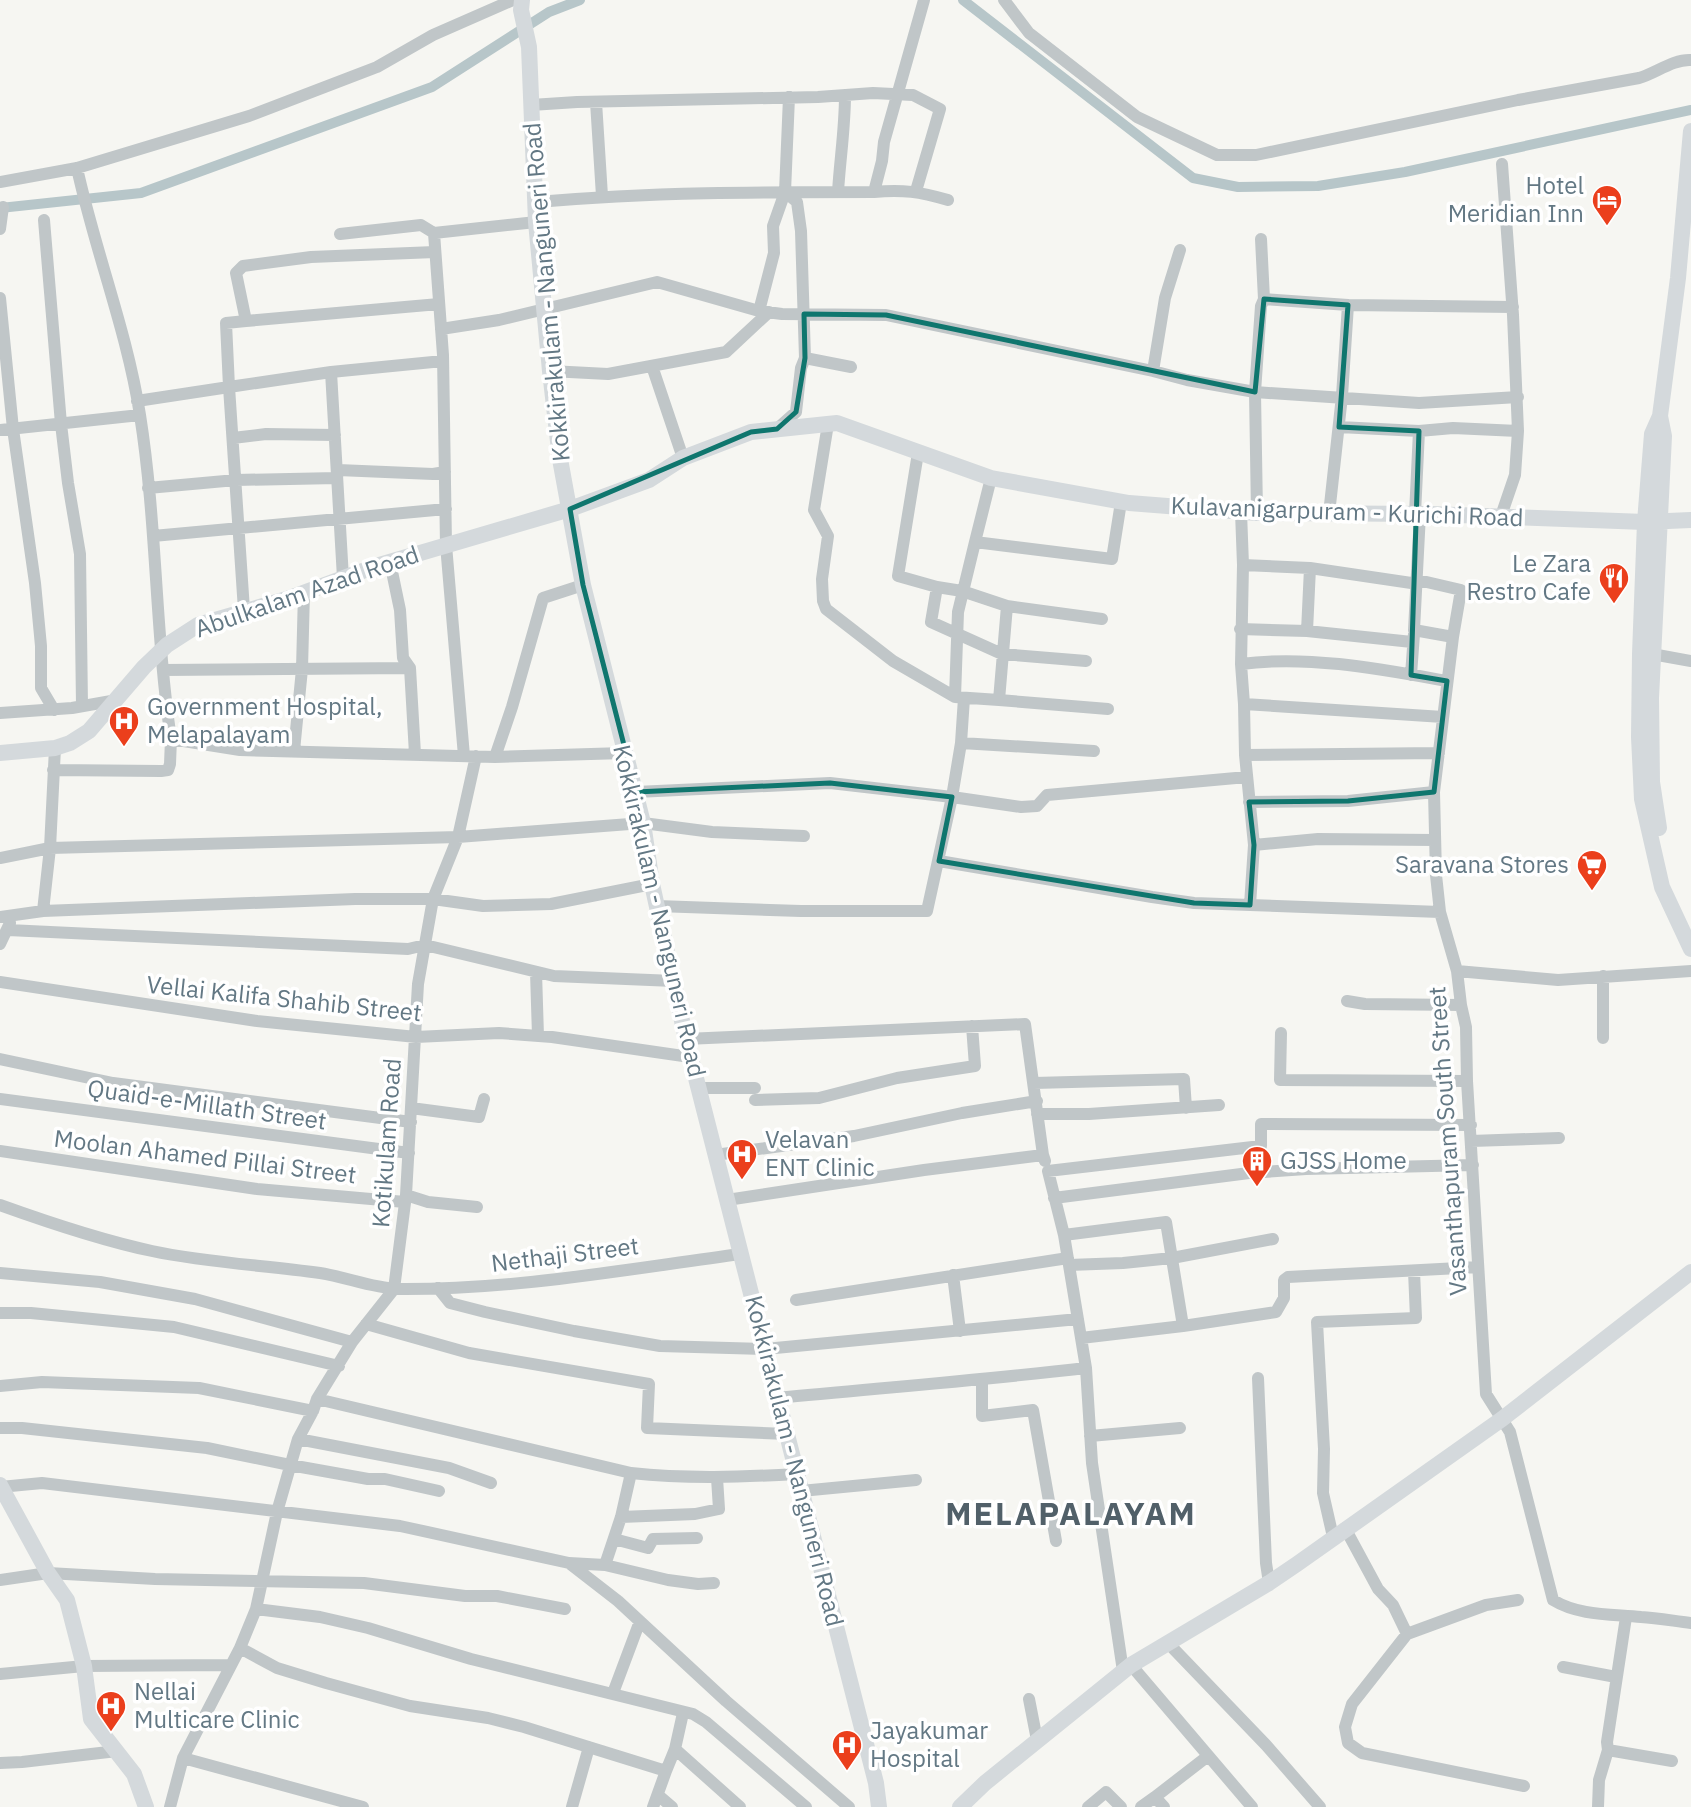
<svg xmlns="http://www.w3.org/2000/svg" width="1691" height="1807" font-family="'IBM Plex Sans',sans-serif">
<rect width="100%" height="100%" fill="#f6f6f2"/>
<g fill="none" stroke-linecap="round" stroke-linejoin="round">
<path stroke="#b7c6c9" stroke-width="10" d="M963,0L1193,178L1238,187L1318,186L1405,172L1691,110
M0,208L141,193L432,87L549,12L580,0"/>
<path stroke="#c0c6c8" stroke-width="12" d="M1004,0L1029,33L1137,117L1217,155H1256L1518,100L1639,78C1656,73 1673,59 1691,60
M596,102L602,196
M531,105L577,102L818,97L873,93L913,95L940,109L916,191
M0,182L77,168L249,116L377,67L433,35L513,0
M838,192C840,159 845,128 845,95
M874,192L882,161L884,142L924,0
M537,202C650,192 762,192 874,192C903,189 920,192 948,200
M44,220L61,424L68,483L80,554L82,706
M0,229L3,207
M340,234L421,225L434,233
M1261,239L1264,299L1348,305
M0,298L13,429L35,583L41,646V688L54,710
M759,311L774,253L773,226L785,192L789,97
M246,321L439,304
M441,329L499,320L657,282L759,311L782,314L886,315L1153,371L1187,380L1255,392L1261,306L1264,299
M805,358L851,367
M652,366L683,458
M550,371L608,374L726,352L769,312
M1153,371L1165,298L1180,250
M137,401L229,387L226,323L246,321L236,273L243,266L311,257L435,252
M828,424L814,510L828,536L822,579L823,601L826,609L893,661L955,697
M1339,427L1419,431
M777,429L796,412L801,368L805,358L801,231L797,202L785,192
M0,430L140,415
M233,438L266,434L335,435
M918,453L898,576L937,587L931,622L1002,654L1086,661
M148,488L236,480L337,478L338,470L433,474L445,472
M1241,512L1243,565L1310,568L1418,584
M1257,513L1255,392L1419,403L1518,397
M1329,514L1342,396L1348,305L1513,307
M1415,514L1419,431L1453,428L1518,431
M1420,514L1414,630L1453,637L1434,792L1436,875L1440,912L1457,971L1461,1005L1466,1027L1467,1081L1486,1394L1510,1432L1553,1600C1579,1616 1612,1614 1641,1617C1657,1618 1674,1621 1691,1623
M1501,516L1515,475L1518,431L1513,315L1502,164
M153,536L446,509
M975,542L991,478
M390,562L400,610L403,658L410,668
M1243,565L1241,664L1244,704L1245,755L1254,845L1250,905L1440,912
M1310,568L1307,631L1412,642
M343,578L331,372L443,361
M1418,580L1461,590L1453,637
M937,587L962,591L1007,606
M244,610L229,387L331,372
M1102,619L1007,606L999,700L955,697L958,612L975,542L1112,559L1121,502
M1240,629L1307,631
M1652,654L1691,661
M1241,664C1308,655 1380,669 1447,681
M163,670L410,668L415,754
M1411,675L1414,634
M964,698L961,743L1094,751
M999,700L1108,709
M1244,704L1443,717
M0,713L72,708L117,700
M171,739L240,750L495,757L624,753
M55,748L50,848L458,837L643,823L712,832L804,836
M294,751L302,669L304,592
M1245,755L1439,753
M464,756L446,545L443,355L434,233L536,222
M495,757L512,707L543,598L583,585
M53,770L161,771L168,770L170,764L171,739C155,632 157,522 140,415C127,331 95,251 77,168
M636,792L830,783L952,797L961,743
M1249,802L1348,801L1434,792
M1254,845L1318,839L1435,840
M0,858L50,848L43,911L0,917
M939,861L1152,897L1194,903L1250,905
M657,906L801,911H927L952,797L1021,807L1037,806L1047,795L1247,777
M43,911L355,899H433L483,906L551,904L652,884
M8,930L408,949L425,945L554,976L674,981
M0,944L10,923
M1457,971L1558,980L1691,971
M536,972L538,1036
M1603,976V1038
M0,982L257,1021L416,1037L499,1033L552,1037L690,1057
M1347,1001L1365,1004L1461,1005
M1281,1033L1280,1080L1467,1081
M686,1039L1025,1024L1043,1155
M0,1059L113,1083L411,1122
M1034,1083L1184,1079L1186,1108
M698,1088H755
M0,1099L409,1153
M755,1100L819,1098L897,1078L975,1066L972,1026
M411,1108L479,1117L484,1099
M1037,1114H1089L1219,1105
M1471,1141L1559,1138
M0,1151L257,1189L405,1202
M715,1155L854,1136L962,1113L1037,1101
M406,1195L428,1202L477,1207
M1054,1198L1249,1173L1306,1169L1473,1165
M727,1200L924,1170L1043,1155L1045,1161
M0,1205C50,1223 100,1240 152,1251C208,1263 264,1265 320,1273C346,1277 372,1288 398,1289C514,1290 627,1269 741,1254
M1064,1235L1166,1222L1183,1326L1081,1338
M1069,1265L1123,1263L1172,1258L1273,1239
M0,1273L100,1282L195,1299L352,1342
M953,1275L960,1331
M438,1288L450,1303L485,1312L574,1331L660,1346L765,1349L1078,1319
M394,1289L352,1342L317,1399L313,1411L298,1439L277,1512L256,1609L320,1617L368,1628L471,1659L693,1714L706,1722L806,1807
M394,1289L406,1195L418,984L433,899L458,837L476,756
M796,1300L1068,1258
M0,1313H31L174,1327L339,1366
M366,1324L469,1353L649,1384L647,1428L787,1434
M1183,1326L1276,1312L1284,1298V1280L1288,1277L1478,1267
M1258,1378L1266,1563L1269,1583
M982,1380V1416L1033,1410L1056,1541
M0,1386L42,1382L199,1388L313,1411
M778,1398C881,1388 984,1380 1086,1368
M317,1399L631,1473C687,1479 741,1477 797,1474
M0,1428H22L207,1448L290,1465L368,1479H385L439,1491
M1090,1436L1180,1428
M298,1439L449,1468L491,1483
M0,1487L42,1483L400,1526L569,1563L605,1565L668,1580L698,1584L714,1583
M801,1491L916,1480
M621,1517L695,1514L719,1509L717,1478
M1345,1528L1378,1589L1393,1605L1407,1634L1352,1704L1345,1727L1348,1743L1362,1753L1524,1786
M1333,1537L1323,1493L1324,1449L1317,1322L1416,1318L1414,1271
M614,1539L648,1548L653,1539L697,1538
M569,1563L618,1601L726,1701L849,1807
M605,1565L621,1517L631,1473
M0,1580L48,1573L155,1579L364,1583L465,1596H497L565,1609
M256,1609L240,1648L277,1668L326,1683L410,1706L488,1718L524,1727L666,1771L675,1749L740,1807
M1407,1634L1486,1605L1518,1600
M1167,1642L1266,1745L1320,1807
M1131,1665L1252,1807
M1563,1667L1616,1677
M1123,1671L1092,1463L1086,1368L1064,1235L1048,1171L1261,1146V1124L1471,1125
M0,1674L84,1666L230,1665
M613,1693L640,1621
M1029,1699L1037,1740
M675,1749L683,1713
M1608,1750L1672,1761
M183,1758L363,1807
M0,1763L22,1762L117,1751
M658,1795L672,1807
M1155,1797L1208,1756
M170,1807L183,1758L240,1648
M572,1807L589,1747
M653,1807L666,1771
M1088,1807L1106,1792L1121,1807
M1141,1807L1155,1797L1164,1807
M1598,1807L1599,1780L1608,1750L1607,1742L1626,1617"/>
<path stroke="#d4d9dc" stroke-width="16" d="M522,0L521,10L529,47L536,222L550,371L560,459L583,585L643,823L652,884L686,1039L876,1783L879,1807
M1691,131L1678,278L1660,416L1652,434L1645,522L1640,654L1639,737L1642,799L1662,887L1691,949
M0,753L55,748L70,743L89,731L144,667L167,645L198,625L287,599L376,566L570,509L649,480L683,458L751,432L837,423L991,478L1129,503L1257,513L1430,514L1645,522L1691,520
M1659,828L1652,782L1651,698L1664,436L1660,416
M0,1485L48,1573L67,1600L84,1666L91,1719L134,1774L146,1807
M960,1807L985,1783L1131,1665L1269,1583L1297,1564L1502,1419L1691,1272"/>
</g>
<path fill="none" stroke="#0f766e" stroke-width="5" stroke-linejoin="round" d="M1264,299L1348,305L1339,427L1419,431L1411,675L1447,681L1434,792L1348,801L1249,802L1254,845L1250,905L1194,903L939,861L952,797L830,783L636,792L583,585L570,509L751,432L777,429L796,412L805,358L804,314L886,315L1255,392Z"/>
<defs>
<g id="hotel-pin" transform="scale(1.575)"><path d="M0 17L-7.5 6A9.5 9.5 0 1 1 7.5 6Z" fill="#eb3f1c" stroke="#fff"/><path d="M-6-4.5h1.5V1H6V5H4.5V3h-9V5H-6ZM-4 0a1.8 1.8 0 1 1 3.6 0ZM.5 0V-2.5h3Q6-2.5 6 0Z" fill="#fff"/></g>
<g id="restaurant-pin" transform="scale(1.575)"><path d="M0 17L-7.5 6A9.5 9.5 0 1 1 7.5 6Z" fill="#eb3f1c" stroke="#fff"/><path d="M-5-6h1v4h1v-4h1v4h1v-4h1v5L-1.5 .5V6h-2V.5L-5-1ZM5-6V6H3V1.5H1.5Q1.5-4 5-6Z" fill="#fff"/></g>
<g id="hospital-pin" transform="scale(1.575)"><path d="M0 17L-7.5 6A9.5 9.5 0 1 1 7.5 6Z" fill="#eb3f1c" stroke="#fff"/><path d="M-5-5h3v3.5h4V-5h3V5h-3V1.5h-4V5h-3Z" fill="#fff"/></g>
<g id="supermarket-pin" transform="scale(1.575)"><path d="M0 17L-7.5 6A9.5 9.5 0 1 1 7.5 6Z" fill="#eb3f1c" stroke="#fff"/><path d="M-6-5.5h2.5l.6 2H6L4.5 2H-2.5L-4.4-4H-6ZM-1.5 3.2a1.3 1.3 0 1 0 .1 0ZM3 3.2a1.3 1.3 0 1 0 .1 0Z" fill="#fff"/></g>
<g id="building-pin" transform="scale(1.575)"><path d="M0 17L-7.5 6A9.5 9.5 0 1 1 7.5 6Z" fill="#eb3f1c" stroke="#fff"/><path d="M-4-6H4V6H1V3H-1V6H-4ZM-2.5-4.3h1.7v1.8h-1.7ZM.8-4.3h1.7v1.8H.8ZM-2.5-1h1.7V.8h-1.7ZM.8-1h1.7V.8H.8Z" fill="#fff"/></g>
</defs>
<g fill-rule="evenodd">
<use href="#hotel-pin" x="1607" y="200"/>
<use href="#restaurant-pin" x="1614" y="578"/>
<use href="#hospital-pin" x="124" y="721"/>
<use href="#supermarket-pin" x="1592" y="865"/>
<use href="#hospital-pin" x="742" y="1154"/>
<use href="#building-pin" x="1257" y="1161"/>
<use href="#hospital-pin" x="111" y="1706"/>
<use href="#hospital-pin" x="847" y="1745"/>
</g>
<g text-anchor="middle" stroke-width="7" stroke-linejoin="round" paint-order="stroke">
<g font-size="24" fill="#637884" stroke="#fff" text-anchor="start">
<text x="1584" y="194" text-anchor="end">Hotel<tspan x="1584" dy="28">Meridian Inn</tspan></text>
<text x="1591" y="572" text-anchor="end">Le Zara<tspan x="1591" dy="28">Restro Cafe</tspan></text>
<text x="147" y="715">Government Hospital,<tspan x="147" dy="28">Melapalayam</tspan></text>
<text x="1569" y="873" text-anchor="end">Saravana Stores</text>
<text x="765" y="1148">Velavan<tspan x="765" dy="28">ENT Clinic</tspan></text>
<text x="1280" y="1169">GJSS Home</text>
<text x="134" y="1700">Nellai<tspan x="134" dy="28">Multicare Clinic</tspan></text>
<text x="870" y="1739">Jayakumar<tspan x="870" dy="28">Hospital</tspan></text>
</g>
<g font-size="24" fill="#637884" stroke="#fff">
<text transform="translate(547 292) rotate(-95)" y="8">Kokkirakulam - Nanguneri Road</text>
<text transform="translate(1347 512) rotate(2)" y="8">Kulavanigarpuram - Kurichi Road</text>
<text transform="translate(307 592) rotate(-19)" y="8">Abulkalam Azad Road</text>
<text transform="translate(659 911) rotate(77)" y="8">Kokkirakulam - Nanguneri Road</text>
<text transform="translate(284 999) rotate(6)" y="8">Vellai Kalifa Shahib Street</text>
<text transform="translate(207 1105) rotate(8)" y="8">Quaid-e-Millath Street</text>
<text transform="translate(1448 1141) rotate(-94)" y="8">Vasanthapuram South Street</text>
<text transform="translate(387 1143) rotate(-86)" y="8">Kotikulam Road</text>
<text transform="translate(205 1157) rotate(7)" y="8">Moolan Ahamed Pillai Street</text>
<text transform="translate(565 1255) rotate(-7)" y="8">Nethaji Street</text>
<text transform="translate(794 1461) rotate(76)" y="8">Kokkirakulam - Nanguneri Road</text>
</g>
<g font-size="32" font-weight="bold" letter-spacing="2" fill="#516069" stroke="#fff">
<text x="1071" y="1525">MELAPALAYAM</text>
</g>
</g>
</svg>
